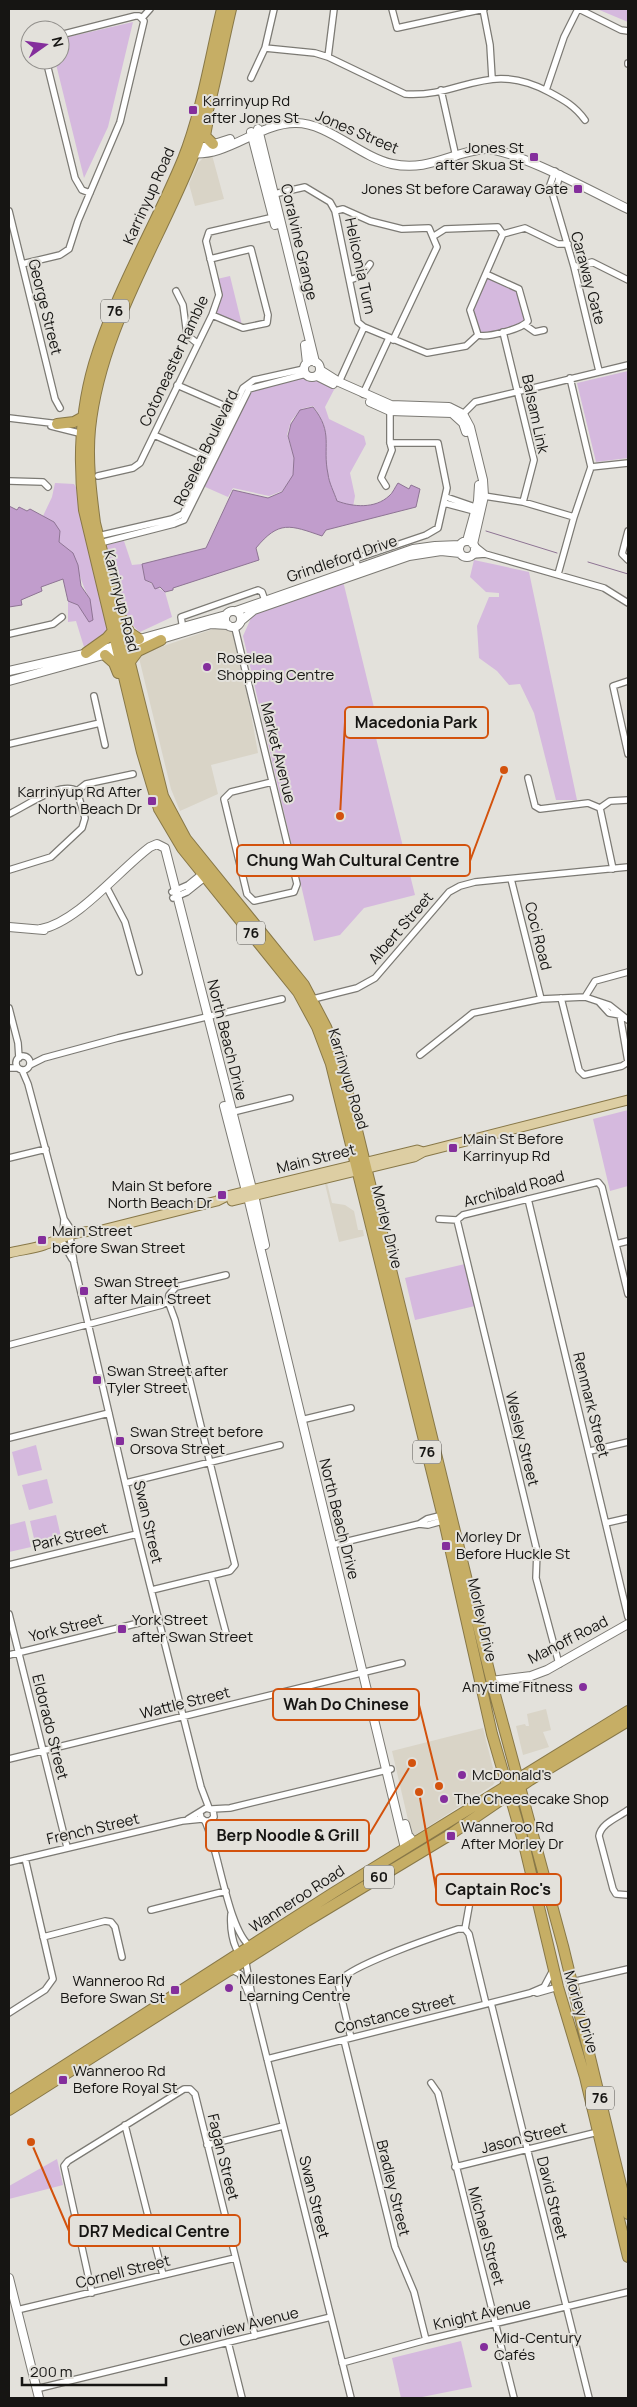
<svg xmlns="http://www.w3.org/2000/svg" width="637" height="2407" font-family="Manrope,sans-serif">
<rect width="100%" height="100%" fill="#e3e1db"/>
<path fill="#d9d4c7" d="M212,155L224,199L195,206L189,184L198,163L203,158Z
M216,628L232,631L247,692L258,753L211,765L218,794L180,811L171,789L139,658L143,653Z
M327,1183L332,1203L345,1205L354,1211L358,1230H363L364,1236L339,1242L325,1184Z
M546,1709L551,1730L543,1732L549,1747L523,1755L516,1726L525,1724L526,1726H529L527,1714Z
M483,1728L496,1780L493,1785L412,1837L392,1751Z"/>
<path fill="#d5b9de" d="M597,9H628V22Z
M133,22L108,127L84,178L55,60H60V39Z
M486,274L519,289L528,321L525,325L481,336L470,310Z
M230,276L242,325L215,314L221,295L217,279Z
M628,371V458L596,462L577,383Z
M303,373L306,379L313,380L323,377L337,384L325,407L329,419L364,436L366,444L350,473L355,496L353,507L337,501C334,492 329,483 328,474C322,445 334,432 313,406L301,409L291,421L287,435L294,458L293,476L282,491L269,496L233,488L228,497L203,486L249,389Z
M55,483L74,484L77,489L85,538L108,629L103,636L84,647L76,621L68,622V601L78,605L90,599C78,580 79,556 59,542L60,531L43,516L52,497Z
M123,538L132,565L142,564L145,580L165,592L172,617L140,632C120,618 110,567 104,543Z
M474,560L529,572L577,800H556L534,713L520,684L509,685L497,671L479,658L477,626L489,597H499V593L486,592L470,577Z
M343,581L381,736L376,738L415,895L364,908L340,935L314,941L243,636L252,616L259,610Z
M628,1110V1186L610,1191L593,1119Z
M465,1264L475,1306L415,1320L405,1278Z
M36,1445L42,1470L18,1476L12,1452Z
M47,1479L53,1503L29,1510L22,1485Z
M56,1515L62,1541L36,1547L30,1521Z
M25,1521L31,1547L9,1552V1525Z
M57,2159L63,2185L9,2199V2186Z
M461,2341L472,2387L417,2398H401L392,2358Z"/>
<path fill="#c19dcc" stroke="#8e7494" d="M313,407C334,433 322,446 328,474C329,483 334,492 337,501C353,507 375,509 389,496C393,493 395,487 398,483L409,489L411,485L420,489L416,507L326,530L322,536C290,525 279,520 256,548L259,560L173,588V590L165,592L160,587L155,589L152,583L145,580L142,564L206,548L233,490L268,498L282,492L293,475L294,458L288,436L291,424L300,410Z
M9,506L17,510L19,507L27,511L30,509L54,522L60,531L59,542L73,553L78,565L81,586L90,599L93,620L89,622L78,605L68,601L63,579L41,587L42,591L21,600L22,605L9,607Z"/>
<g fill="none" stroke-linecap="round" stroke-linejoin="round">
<path stroke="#8e7494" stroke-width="1" d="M486,531L557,553
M588,562L628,574"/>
<g stroke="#7c7a74" stroke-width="8">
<path id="street" d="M392,9L397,28L484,9
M483,9L490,45L492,78
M579,9L621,30L628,31
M142,18L150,9
M265,48L315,53L328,57L405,94C461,98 488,59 549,92C564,100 575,106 585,120
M328,57L334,9
M46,60L75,178L82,190L90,193
M628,63V64
M251,78L265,48L274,9
M441,90L456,157
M546,90L564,37L578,9
M555,171L550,185L574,267L599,371
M552,192L556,189L560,174
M274,194L305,187L330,202L335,211L343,209L370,221L402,229L429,228L437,247L393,340
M9,211L55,399L60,408
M335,211L358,322L364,327L427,353L466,346L478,335
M434,236L445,229L498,227L503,234
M210,259L251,249L268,315L267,323L243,328L212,315
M22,264L60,255L69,249L78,221L120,122L144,21L139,16H135L60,35
M574,267L592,262L628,280
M350,280L361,276L370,264
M176,291L183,305L187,335L198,344
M525,325L535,332L544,330
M503,332L534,460L523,502
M478,335L470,310L503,234L525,228L558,244H568
M478,335C487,338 522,329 528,321L519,289L486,274
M339,382L364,327
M177,385L232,409
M363,394L389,338
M463,414L475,402L628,365
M9,418L59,424
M51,426L83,434
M154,435L209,459
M591,467L628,463
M98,476L133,468L140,463L212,315L219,295L206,241L209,232L274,217
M9,481L43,482L48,487
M386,486L381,478L392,450L390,443
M484,496L523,502L574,517
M446,497L475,507
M444,503L474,511
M628,531L622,554L628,560
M98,536L172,519L183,514L243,388L254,380L304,369
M100,543L174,524L184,520L249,389L306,374
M475,546L485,554L604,588L628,603
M473,555L485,554
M359,570L355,559L426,535L438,528L447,488L438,443H390V411
M558,574L574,517L591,467L570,378
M235,628L297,884L294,892L254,901L247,894L224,799L231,792L272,782
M183,629L181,617L258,590L262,592L266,603
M9,634L53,624L62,617
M628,681L613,686L628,754
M94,696L105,745
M9,744L100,723
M528,778L535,806L540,809L588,803L600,808
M77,791L86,784L133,774
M600,808L613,869
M600,808L610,801L628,800
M9,814C25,807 61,780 77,791
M9,870L51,857L82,828L85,818L77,791
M511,879L541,999
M106,886L125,922L139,972
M172,892L188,885L204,872
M173,898L187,892L207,876
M585,997L595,981L628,972
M561,998L579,1070L584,1075L622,1066L628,1062L620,1015
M313,999L357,988L375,978L449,892L460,886L475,882L628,867
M599,1002L609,1013L620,1015
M9,1008L18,1043L19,1058
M420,1055L473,1013L541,999L585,997L609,1005L628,1020
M16 1063a7 7 0 1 1 14 0a7 7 0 1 1-14 0Z
M30,1065L44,1058L118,1038L282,999
M9,1068H18
M22,1070L28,1084L64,1219L63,1237
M229,1113L290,1098
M9,1158L46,1149
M528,1199L628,1617
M64,1219L74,1234
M439,1219L457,1220L463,1215L598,1182L602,1187L628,1294
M457,1220L537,1551L536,1578L559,1664
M70,1236L74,1263L137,1534L201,1787L209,1808
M63,1243L72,1259
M616,1244L628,1241
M9,1345L162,1305L168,1301L169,1295L176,1287L226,1275
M301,1420L351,1408
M9,1438L109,1413
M590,1451L628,1442
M126,1483L280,1445
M606,1523L628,1518
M419,1524L428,1525L446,1520
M332,1545L419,1524L427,1519L443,1515
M9,1565L137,1534
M211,1576L226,1633
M152,1590L230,1571L235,1565L175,1320L168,1301
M9,1614L67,1847
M9,1655L159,1618
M9,1759L402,1663
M212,1809L230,1808L391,1769
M628,1810C619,1817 601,1823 599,1836L613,1889L616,1894L628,1895
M188,1819L206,1808L213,1810L214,1817L210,1821H205L201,1818L200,1813
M205,1821C219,1850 228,1931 251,1947
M9,1862L182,1821L202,1819
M151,1910L226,1891
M231,1914C230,1926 232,1947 241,1955
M465,1929L470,1901
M43,1937L105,1921L111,1922L115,1927L122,1957
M242,1960L246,1963L253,2002L351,2398
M229,1972L234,1971L240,1974L249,1995
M572,1982L628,1969
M537,1993L558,1987
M491,2003L589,2398
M9,2013L45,1990L53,1979L25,1858
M351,2038L338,1983C345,1967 437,1936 458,1929H465L469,1934L486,2004
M344,2040L395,2247L414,2292L426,2340
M267,2059L530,1993L544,1987L553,1970
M431,2083L438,2093L514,2398
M125,2125L163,2275
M207,2145L283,2126
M455,2167L598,2132
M92,2293L64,2166L68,2161L184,2089H190L195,2094L255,2336
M17,2310L235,2258
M228,2342L242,2398
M342,2363L426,2340L628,2292
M36,2389L331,2317"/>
</g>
<g stroke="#7c7a74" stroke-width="10">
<path id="secondary" d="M258,129L315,362
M251,132L275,225
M193,147H205L230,139
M190,153C227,158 259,123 295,123C327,122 360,157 392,164C429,172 451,152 485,149C512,148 599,195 628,209
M305,345L307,363
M304 369a8 8 0 1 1 16 0a8 8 0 1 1-16 0Z
M320,370L339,382L391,405L449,407L463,414L470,427L483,480L484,496L473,544
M317,376L333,384
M370,402L390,411L452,413L463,423L466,432
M459 549a8 8 0 1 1 16 0a8 8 0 1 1-16 0Z
M467,541L478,501L479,485
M225 619a8 8 0 1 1 16 0a8 8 0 1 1-16 0Z
M236,611L413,549L435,546L460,545
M242,620L254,610L409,556L441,551L460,553
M158,640L211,624L228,625
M9,671L93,652L226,615
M9,681L147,643
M9,927L44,930
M41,929C78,922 119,870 150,847L157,844L165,848L252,1189
M224,1106L246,1191
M254,1195L265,1245
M248,1197L405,1848
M491,1681L531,1676L547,1670L628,1624
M493,1687L515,1681
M405,1824L408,1835L414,1843
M9,2278L39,2398"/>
</g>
<g stroke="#887848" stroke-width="11">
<path id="primary" d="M232,1201L414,1157L423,1152L628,1100
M9,1253C20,1250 33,1249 44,1245C59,1240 77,1229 94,1232L217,1201L227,1196L417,1150L423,1152"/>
</g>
<g stroke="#887848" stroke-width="12">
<path id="highway" d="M222,9C210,58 202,111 183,159C155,227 115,293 94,364C80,412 78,460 84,510L142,752L159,809L182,848L298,992L317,1027L331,1064L444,1521L492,1734L524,1844L558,1987L585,2077L628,2257
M231,9C219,59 211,112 192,159C156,248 100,332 90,429C87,460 91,492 95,523L163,796L186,839L304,985L326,1027L342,1069L493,1687L563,1946L628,2214
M207,125L205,136L213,144
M57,424L74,422L83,417
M123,620L130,633L139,639
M86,653L107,638L113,631
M105,655L114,663L118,673
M129,663L138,651L161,640
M9,2101L333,1893L628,1711
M9,2110L307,1921L448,1836L530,1780L628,1721"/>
</g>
<use href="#street" stroke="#fff" stroke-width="5.5"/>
<use href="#secondary" stroke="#fff" stroke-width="8"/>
<use href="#primary" stroke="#ddcea3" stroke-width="9"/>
<use href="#highway" stroke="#c6ae65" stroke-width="10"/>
</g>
<g fill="#842e9c" stroke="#e3e1db" stroke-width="2">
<rect x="188" y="105" width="10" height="10" rx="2.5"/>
<rect x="529" y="152" width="10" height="10" rx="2.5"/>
<rect x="573" y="184" width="10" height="10" rx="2.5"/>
<circle cx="207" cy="667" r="5"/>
<rect x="147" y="796" width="10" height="10" rx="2.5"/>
<rect x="448" y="1143" width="10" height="10" rx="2.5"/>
<rect x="217" y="1190" width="10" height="10" rx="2.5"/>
<rect x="37" y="1235" width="10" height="10" rx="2.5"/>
<rect x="79" y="1286" width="10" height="10" rx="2.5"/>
<rect x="92" y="1375" width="10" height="10" rx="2.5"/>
<rect x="115" y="1436" width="10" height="10" rx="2.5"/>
<rect x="441" y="1541" width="10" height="10" rx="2.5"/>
<rect x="117" y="1624" width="10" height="10" rx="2.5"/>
<circle cx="583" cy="1687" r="5"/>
<circle cx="462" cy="1775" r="5"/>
<circle cx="444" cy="1799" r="5"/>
<rect x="446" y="1831" width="10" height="10" rx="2.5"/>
<circle cx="229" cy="1988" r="5"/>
<rect x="170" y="1985" width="10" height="10" rx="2.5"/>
<rect x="58" y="2075" width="10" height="10" rx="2.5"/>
<circle cx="484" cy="2347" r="5"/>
</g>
<g text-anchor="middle" stroke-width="4" stroke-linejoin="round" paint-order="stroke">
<g fill="#e3e1db" stroke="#54524f" stroke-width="1">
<rect x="101" y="299.5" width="28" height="23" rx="4"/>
<rect x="237" y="921.5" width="28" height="23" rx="4"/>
<rect x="413" y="1440.5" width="28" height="23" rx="4"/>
<rect x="364" y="1865.5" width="30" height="23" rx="4"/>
<rect x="586" y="2086.5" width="28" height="23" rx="4"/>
</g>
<g font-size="14" font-weight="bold" fill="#161513">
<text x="115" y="316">76</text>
<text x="251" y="938">76</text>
<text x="427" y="1457">76</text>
<text x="379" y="1882">60</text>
<text x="600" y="2103">76</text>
</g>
<g font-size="15" fill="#161513" stroke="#e3e1db" text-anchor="start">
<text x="203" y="106">Karrinyup Rd<tspan x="203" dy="17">after Jones St</tspan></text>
<text x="524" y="153" text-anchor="end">Jones St<tspan x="524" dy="17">after Skua St</tspan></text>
<text x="568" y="194" text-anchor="end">Jones St before Caraway Gate</text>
<text x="217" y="663">Roselea<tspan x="217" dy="17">Shopping Centre</tspan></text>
<text x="142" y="797" text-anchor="end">Karrinyup Rd After<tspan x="142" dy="17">North Beach Dr</tspan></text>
<text x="463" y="1144">Main St Before<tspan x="463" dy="17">Karrinyup Rd</tspan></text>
<text x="212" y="1191" text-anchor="end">Main St before<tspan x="212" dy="17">North Beach Dr</tspan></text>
<text x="52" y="1236">Main Street<tspan x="52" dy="17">before Swan Street</tspan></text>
<text x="94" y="1287">Swan Street<tspan x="94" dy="17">after Main Street</tspan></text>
<text x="107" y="1376">Swan Street after<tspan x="107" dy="17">Tyler Street</tspan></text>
<text x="130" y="1437">Swan Street before<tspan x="130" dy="17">Orsova Street</tspan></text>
<text x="456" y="1542">Morley Dr<tspan x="456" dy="17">Before Huckle St</tspan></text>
<text x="132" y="1625">York Street<tspan x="132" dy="17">after Swan Street</tspan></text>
<text x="573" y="1692" text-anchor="end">Anytime Fitness</text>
<text x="472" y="1780">McDonald's</text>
<text x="454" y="1804">The Cheesecake Shop</text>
<text x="461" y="1832">Wanneroo Rd<tspan x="461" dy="17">After Morley Dr</tspan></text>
<text x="239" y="1984">Milestones Early<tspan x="239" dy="17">Learning Centre</tspan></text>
<text x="165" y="1986" text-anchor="end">Wanneroo Rd<tspan x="165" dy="17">Before Swan St</tspan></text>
<text x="73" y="2076">Wanneroo Rd<tspan x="73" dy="17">Before Royal St</tspan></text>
<text x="494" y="2343">Mid-Century<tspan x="494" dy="17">Cafés</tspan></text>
</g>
<g font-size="15" fill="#161513" stroke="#e3e1db">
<text transform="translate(357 132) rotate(23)" y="5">Jones Street</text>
<text transform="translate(149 196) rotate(-66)" y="5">Karrinyup Road</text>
<text transform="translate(299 242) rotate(77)" y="5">Coralvine Grange</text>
<text transform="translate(360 266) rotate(78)" y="5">Heliconia Turn</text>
<text transform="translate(588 278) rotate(75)" y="5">Caraway Gate</text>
<text transform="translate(45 307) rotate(76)" y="5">George Street</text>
<text transform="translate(174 361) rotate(-65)" y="5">Cotoneaster Ramble</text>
<text transform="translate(535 414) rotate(78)" y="5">Balsam Link</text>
<text transform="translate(206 448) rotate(-64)" y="5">Roselea Boulevard</text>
<text transform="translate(342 559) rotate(-19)" y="5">Grindleford Drive</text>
<text transform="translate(121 601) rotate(76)" y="5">Karrinyup Road</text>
<text transform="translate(278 753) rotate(76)" y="5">Market Avenue</text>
<text transform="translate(401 928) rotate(-49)" y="5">Albert Street</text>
<text transform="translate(538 936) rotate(76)" y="5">Coci Road</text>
<text transform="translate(227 1040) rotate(76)" y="5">North Beach Drive</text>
<text transform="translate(348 1079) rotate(73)" y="5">Karrinyup Road</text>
<text transform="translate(316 1159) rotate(-14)" y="5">Main Street</text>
<text transform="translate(514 1189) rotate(-15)" y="5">Archibald Road</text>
<text transform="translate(387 1227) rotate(76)" y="5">Morley Drive</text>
<text transform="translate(591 1405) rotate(76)" y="5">Renmark Street</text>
<text transform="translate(522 1439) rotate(76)" y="5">Wesley Street</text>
<text transform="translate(339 1519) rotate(76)" y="5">North Beach Drive</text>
<text transform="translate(148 1522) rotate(77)" y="5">Swan Street</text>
<text transform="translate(70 1537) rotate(-14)" y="5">Park Street</text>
<text transform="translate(482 1620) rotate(77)" y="5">Morley Drive</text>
<text transform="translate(66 1628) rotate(-14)" y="5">York Street</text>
<text transform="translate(568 1640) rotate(-27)" y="5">Manoff Road</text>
<text transform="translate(185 1703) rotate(-14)" y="5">Wattle Street</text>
<text transform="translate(50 1727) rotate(76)" y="5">Eldorado Street</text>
<text transform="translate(93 1829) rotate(-13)" y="5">French Street</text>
<text transform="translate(297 1899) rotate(-33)" y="5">Wanneroo Road</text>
<text transform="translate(581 2012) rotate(73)" y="5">Morley Drive</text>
<text transform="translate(395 2014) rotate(-14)" y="5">Constance Street</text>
<text transform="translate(524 2138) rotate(-14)" y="5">Jason Street</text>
<text transform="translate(223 2157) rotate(76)" y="5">Fagan Street</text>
<text transform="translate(393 2188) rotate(76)" y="5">Bradley Street</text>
<text transform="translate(314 2197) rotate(76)" y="5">Swan Street</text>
<text transform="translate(552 2198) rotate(76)" y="5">David Street</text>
<text transform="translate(486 2236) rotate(75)" y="5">Michael Street</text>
<text transform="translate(123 2272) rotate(-14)" y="5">Cornell Street</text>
<text transform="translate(482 2314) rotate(-13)" y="5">Knight Avenue</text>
<text transform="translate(239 2327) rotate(-14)" y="5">Clearview Avenue</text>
</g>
</g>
<path fill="none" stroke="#d3520d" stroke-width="2" d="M340 816L345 722M504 770L470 861M439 1786L419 1705M412 1763L369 1835M419 1792L436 1889M31 2142L69 2231"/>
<g fill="#d3520d" stroke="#e3e1db" stroke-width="2">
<circle cx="340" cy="816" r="5"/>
<circle cx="504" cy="770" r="5"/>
<circle cx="439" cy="1786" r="5"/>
<circle cx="412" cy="1763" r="5"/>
<circle cx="419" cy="1792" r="5"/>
<circle cx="31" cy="2142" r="5"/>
</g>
<g fill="#e3e1db" stroke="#d3520d" stroke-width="2">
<rect x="345" y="707" width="143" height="31" rx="5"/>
<rect x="237" y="845" width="233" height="31" rx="5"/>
<rect x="273" y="1689" width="146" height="31" rx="5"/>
<rect x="206" y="1820" width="163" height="31" rx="5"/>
<rect x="436" y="1874" width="125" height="31" rx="5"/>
<rect x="69" y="2215" width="171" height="31" rx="5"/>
</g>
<g font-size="16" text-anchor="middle" font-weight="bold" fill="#161513">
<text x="416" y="728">Macedonia Park</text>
<text x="353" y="866">Chung Wah Cultural Centre</text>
<text x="346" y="1710">Wah Do Chinese</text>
<text x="288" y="1841">Berp Noodle &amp; Grill</text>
<text x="498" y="1895">Captain Roc's</text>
<text x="154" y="2237">DR7 Medical Centre</text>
</g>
<rect width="637" height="2407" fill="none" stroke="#161513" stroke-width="20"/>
<g transform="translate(45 45) rotate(76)"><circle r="24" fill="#e3e1db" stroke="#918f8b"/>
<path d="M0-4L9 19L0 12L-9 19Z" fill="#842e9c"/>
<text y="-8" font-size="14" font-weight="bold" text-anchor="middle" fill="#161513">N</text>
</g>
<path d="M22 2377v8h144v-8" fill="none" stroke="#161513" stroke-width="2.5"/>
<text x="30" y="2377" font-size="15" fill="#161513" stroke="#e3e1db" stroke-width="4" paint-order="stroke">200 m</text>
</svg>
